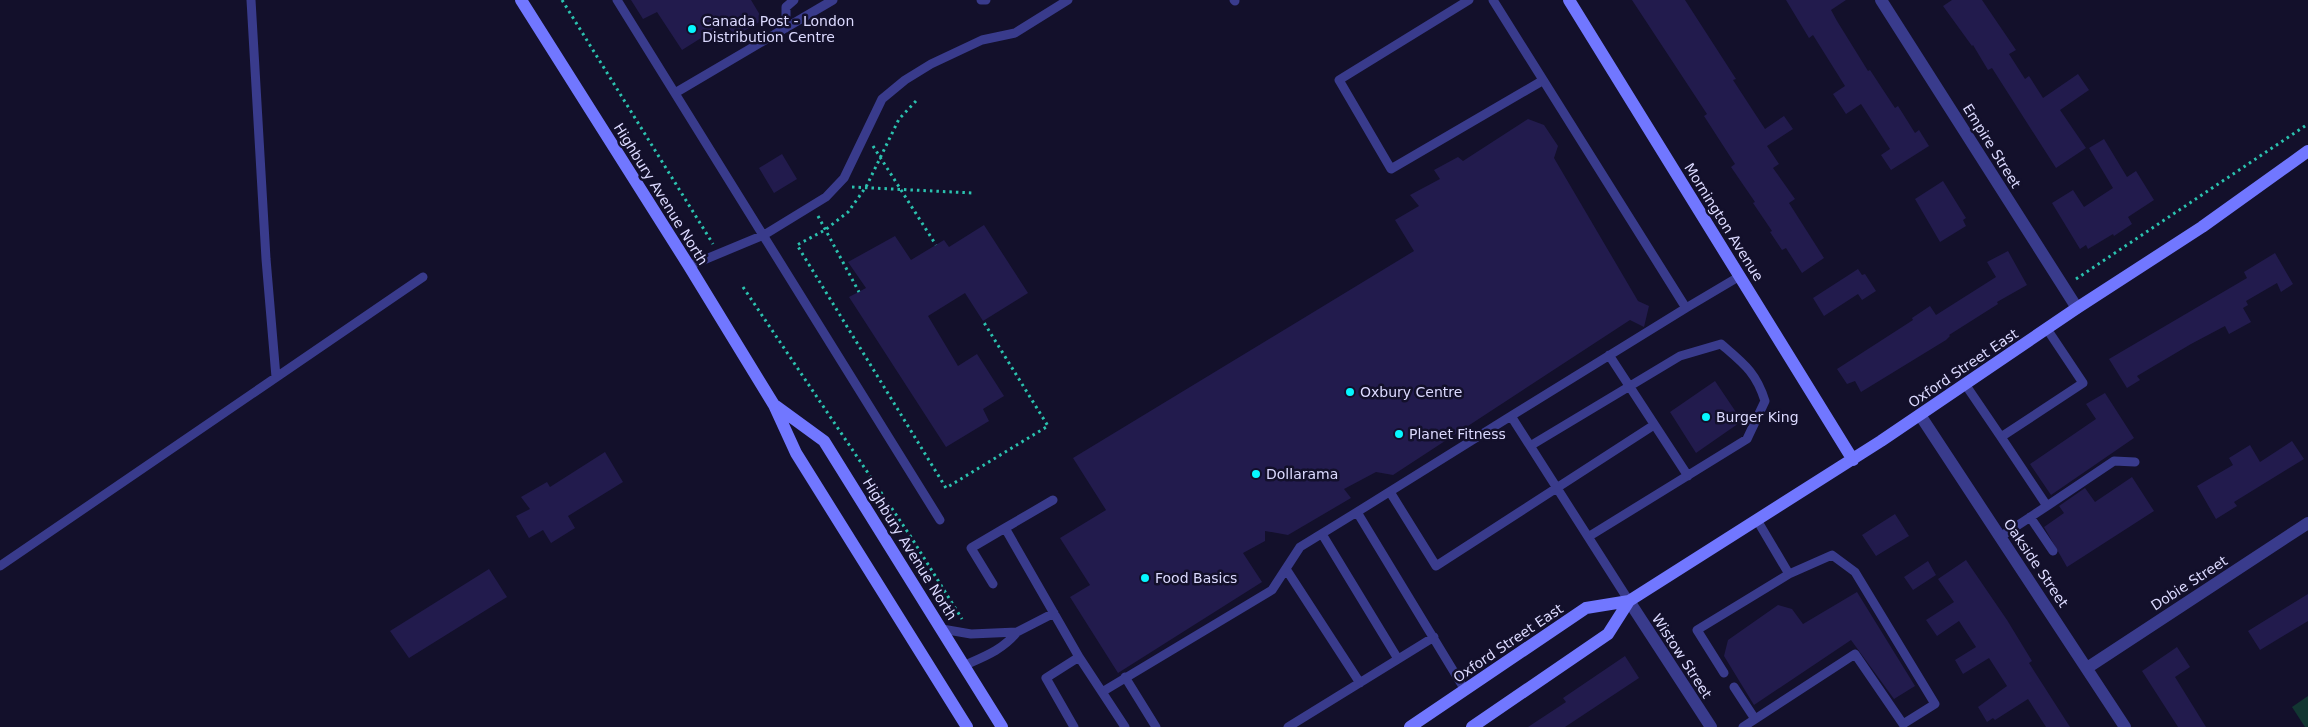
<svg xmlns="http://www.w3.org/2000/svg" width="2308" height="727" font-family="'DejaVu Sans',sans-serif">
<rect width="100%" height="100%" fill="#13102b"/>
<path fill="#123632" d="M2308,696V727H2305L2292,707Z"/>
<path fill="#221b4d" d="M631,0H751L763,20L735,36L725,23L682,50L657,12L643,19Z
M1632,0H1685L1736,79L1733,80L1765,129L1784,116L1793,129L1767,146L1779,164L1773,168L1795,199L1789,203L1824,258L1802,273L1786,248L1782,250L1770,232L1772,231L1753,203L1755,202L1731,167L1735,164L1704,116L1707,114Z
M1786,0H1846L1831,10L1837,21L1868,71L1870,70L1895,108L1898,106L1915,133L1919,130L1929,146L1891,170L1881,155L1890,149L1861,104L1846,114L1833,94L1845,86L1813,35L1809,38Z
M1952,0H1982L2016,50L2009,54L2025,79L2029,76L2043,98L2078,74L2089,90L2060,110L2086,148L2056,168L1992,68L1988,70L1973,45L1972,46L1943,6Z
M1528,119L1544,125L1558,146L1554,158L1638,301L1649,306L1644,327L1630,320L1393,475L1376,472L1344,489L1351,498L1288,535L1265,531V541L1243,553L1262,582L1118,673L1070,597L1090,585L1060,538L1106,510L1073,458L1414,251L1395,220L1419,206L1410,195L1440,179L1434,170L1458,157L1463,161Z
M2104,139L2127,177L2136,171L2154,200L2128,217L2132,224L2114,236L2113,234L2088,249L2086,245L2080,249L2052,203L2073,190L2084,207L2113,188L2089,148Z
M782,154L797,179L774,193L759,168Z
M1943,181L1966,218L1963,220L1966,226L1940,242L1915,199Z
M984,225L1028,293L983,321L965,293L928,316L958,366L977,354L1004,396L983,409L989,421L946,447L849,297L866,288L848,262L895,236L911,260L944,240L949,247Z
M2008,251L2027,285L1997,302L1998,304L1949,335L1950,336L1946,340L1861,392L1855,381L1847,384L1837,369L1913,320L1912,318L1930,306L1936,315L1996,277L1987,262Z
M2275,253L2293,284L2281,292L2277,283L2246,301L2248,305L2243,308L2251,322L2229,334L2225,326L2191,344L2137,376L2140,380L2127,388L2109,359L2247,278L2244,272Z
M1858,269L1862,275L1865,274L1876,291L1862,300L1858,294L1824,316L1813,298Z
M1715,381L1742,421L1696,453L1670,412Z
M2105,393L2134,438L2051,495L2030,464L2096,419L2086,404Z
M2292,441L2304,459L2234,502L2237,506L2216,519L2197,486L2233,465L2229,458L2250,445L2260,462Z
M605,452L623,482L568,516L575,528L551,543L543,530L529,538L516,516L530,509L521,497L547,482L550,487Z
M2132,477L2154,511L2067,567L2044,527L2064,513L2059,506L2085,488L2095,502Z
M1895,514L1909,536L1876,556L1862,535Z
M1966,560L2007,620L2032,661L2029,663L2070,727H2046L2028,699L1995,720L1993,718L1987,722L1978,707L2007,686L1989,658L1963,674L1955,660L1976,647L1959,621L1937,636L1926,620L1954,602L1938,579Z
M1928,561L1936,575L1913,590L1904,577Z
M489,569L507,597L409,658L390,631Z
M1857,592L1915,686L1894,699L1851,640L1754,705L1724,656L1728,640L1778,605L1792,609L1803,624Z
M2308,594V621L2260,650L2248,631Z
M2177,647L2190,667L2175,677L2206,727H2178L2142,671Z
M1625,656L1639,678L1565,727H1528L1566,702L1563,698Z"/>
<g fill="none" stroke-linecap="round" stroke-linejoin="round">
<path stroke="#2bc2af" stroke-width="3" stroke-dasharray="2.5 4" stroke-linecap="butt" d="M562,0L713,244
M916,101L899,119L866,187L848,212L825,230L797,245L946,488L1048,426L983,321
M873,146L936,245
M852,187L973,193
M818,216L859,292
M2076,279L2308,124
M743,287L911,537L962,619"/>
<path stroke="#393b8c" stroke-width="9" d="M251,0L266,259L276,377
M617,0L940,520
M981,0H986
M1234,0L1235,1
M1469,0L1339,80L1391,169L1542,81
M1493,0L1686,308L1740,276
M786,28V7L794,0
M675,93L833,0
M689,266L764,235L826,197L844,178L882,99L905,80L931,64L982,40L1015,33L1068,0
M1609,355L1688,476
M1965,384L2001,437L2083,383L2047,329
M1530,446L1680,356L1721,344C1743,363 1756,372 1765,401L1747,439L1588,537
M1390,492L1436,566L1654,425
M1053,500L1005,528L1079,657L1125,727
M2047,506L2114,461L2135,462
M1357,512L1511,416
M2030,517L2053,551
M1322,534L1398,659
M2000,537L2047,506L2001,437
M0,566L423,277
M1286,569L1360,683
M993,584L971,548L1005,528
M1629,601L1511,416L1686,308
M942,629L971,634L1017,632L1054,613
M963,666C983,657 1003,650 1017,632
M1724,673L1697,630L1789,574L1757,520
M1125,677L1156,727
M1734,687L1755,719
M1102,692L1272,590L1300,547L1357,512L1465,690
M1074,727L1046,678L1079,657
M1288,727L1434,637
M1743,727L1855,654L1903,724L1935,704L1855,572L1832,555L1789,574"/>
<path stroke="#393b8c" stroke-width="12" d="M1881,0L2077,308
M1920,415L2125,727
M1629,601L1711,727
M2087,668L2308,523"/>
<path stroke="#7177ff" stroke-width="12" d="M521,0L689,266L774,405L796,453L967,727
M1569,0L1853,460
M776,406L824,441L1002,727
M1410,727L1586,608L1629,601L1881,441L2077,308L2202,227L2308,151
M1472,727L1608,634L1629,601"/>
</g>
<g fill="#06f7ff" stroke="#13102b" stroke-width="2">
<circle cx="692" cy="29" r="5"/>
<circle cx="1350" cy="392" r="5"/>
<circle cx="1706" cy="417" r="5"/>
<circle cx="1399" cy="434" r="5"/>
<circle cx="1256" cy="474" r="5"/>
<circle cx="1145" cy="578" r="5"/>
</g>
<g text-anchor="middle" stroke-width="5" stroke-linejoin="round" paint-order="stroke">
<g font-size="14" fill="#dcdaff" stroke="#13102b" text-anchor="start">
<text x="702" y="26">Canada Post - London<tspan x="702" dy="16">Distribution Centre</tspan></text>
<text x="1360" y="397">Oxbury Centre</text>
<text x="1716" y="422">Burger King</text>
<text x="1409" y="439">Planet Fitness</text>
<text x="1266" y="479">Dollarama</text>
<text x="1155" y="583">Food Basics</text>
</g>
<g font-size="14" fill="#dcdaff" stroke="#13102b">
<text transform="translate(1992 146) rotate(58)" y="5">Empire Street</text>
<text transform="translate(661 194) rotate(58)" y="5">Highbury Avenue North</text>
<text transform="translate(1724 222) rotate(58)" y="5">Mornington Avenue</text>
<text transform="translate(1963 368) rotate(-34)" y="5">Oxford Street East</text>
<text transform="translate(910 549) rotate(58)" y="5">Highbury Avenue North</text>
<text transform="translate(2036 563) rotate(56)" y="5">Oakside Street</text>
<text transform="translate(2189 583) rotate(-33)" y="5">Dobie Street</text>
<text transform="translate(1508 643) rotate(-34)" y="5">Oxford Street East</text>
<text transform="translate(1682 656) rotate(57)" y="5">Wistow Street</text>
</g>
</g>
</svg>
